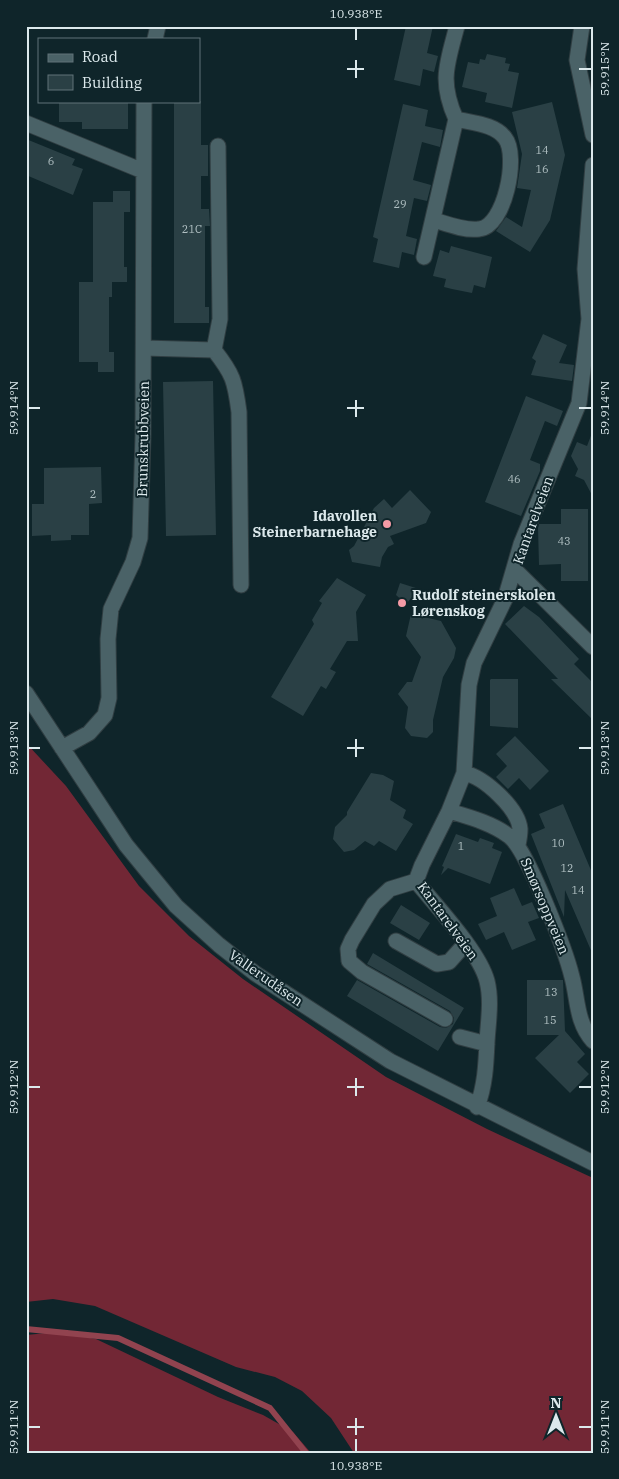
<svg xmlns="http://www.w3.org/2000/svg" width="619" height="1479" font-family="'IBM Plex Serif',serif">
<rect width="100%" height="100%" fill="#0f252a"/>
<path fill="#722735" d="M26,743L66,786L139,886L189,936L243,979L386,1077L487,1129L593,1178V1453H354L331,1418L302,1391L275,1377L236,1367L95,1306L53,1299L26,1302Z
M57,1332L96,1339L218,1397L263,1415L293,1432L311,1453H26V1335Z"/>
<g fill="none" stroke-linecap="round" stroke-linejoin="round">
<path stroke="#91434f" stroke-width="6" d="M26,1329L118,1338L270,1408L306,1453"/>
</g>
<path fill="#2a4045" d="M406,26H433L427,53L438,56L434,72L423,69L420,86L394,80Z
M487,54L506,58L505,63L510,64L508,71L519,73L512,108L485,102L487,93L462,87L468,62L479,64L480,59L485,60Z
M59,101H128V129H82V122H59Z
M174,101H201V145H208V176H201V209H209L210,226H205V307H209V323H174Z
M552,102L565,155L550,220L530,252L496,231L506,217L522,227L531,190L517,188L522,154L512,112Z
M403,104L428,110L425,126L443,130L440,147L422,142L413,180L431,185L427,201L414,198L406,236L417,239L414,255L402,252L399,268L373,262L378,239L373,237Z
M26,139L75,159L72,165L83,169L73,195L26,175Z
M113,191H130V212H124V267H127V282H112V297H109V352H114V372H98V362H79V282H93V202H113Z
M451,246L492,257L485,288L474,285L472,293L452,289L444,287L446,279L433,276L440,250L449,253Z
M543,334L567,345L559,363L574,365L572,381L531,375L536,361L532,358Z
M213,381L216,535L166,536L163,382Z
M526,396L563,411L557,426L545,421L530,460L540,464V471L521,516L485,502Z
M592,433L593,434V497L584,480L575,476L578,469L571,456L577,442L587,446Z
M101,467L102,503L89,504V535H71V540L51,541V535L32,536V504H44V468Z
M410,490L431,512L426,523L390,536L394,544L388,547L382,557L380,567L352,562L349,550L354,546L374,508L384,499L392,508Z
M561,509H588V581H561V564L539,565L538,528L539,524H561Z
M337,578L366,595L356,612L358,641H347L330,669L336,672L326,689L321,686L303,716L271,697L314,624L312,620L322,603L319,601Z
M400,583L419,589L406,604L396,595Z
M524,606L539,617L579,659L574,664L593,683V720L551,679H558L505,624Z
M411,614L441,621L456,648L454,658L443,677L433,720V732L427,738L411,736L405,728L408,707L398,694L407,682H412L421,657L406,636Z
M491,679H518V728L490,726V680Z
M515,736L549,771L530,790L519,778L508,789L496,777L507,766L496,754Z
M371,773L383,775L394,781L390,800L406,810L403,818L413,824L396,851L379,841L374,846L365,841L354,850L344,852L333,839L335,827L347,815V812Z
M563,804L593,875V955L565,890L564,917L531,834L545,828L539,814Z
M456,834L478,842L480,838L494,843L492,848L502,852L490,884L448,868L441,875L444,867L442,866Z
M514,888L522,906L532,902L539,918L528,922L536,940L512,950L504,932L486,940L478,924L497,916L490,898Z
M401,905L430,923L419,940L390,923Z
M373,953L464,1008L438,1051L347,996L357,980L440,1027L446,1028L453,1024L454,1018L450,1011L367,964Z
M527,980H563L565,1031L585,1054L577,1062L589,1074L570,1093L535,1058L559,1035H527Z"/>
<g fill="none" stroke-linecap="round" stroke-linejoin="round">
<g stroke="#303e42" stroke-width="17">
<path id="minor" d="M582,26L577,60L593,135
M155,39L158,26
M26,123L143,171
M434,220C447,224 465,231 479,229C505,227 519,155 505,138C495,124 472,123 456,119
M424,257L456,119C439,81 447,64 457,26
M144,348L214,350
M214,350C233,374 235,381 239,412L241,585
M214,350L220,319L218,146
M515,570L593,647
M26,693L126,845L176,906L219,945L256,974L390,1061L593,1163
M62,748L89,733L105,715L109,698L108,639L111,609L133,562L140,538L143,436L144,101
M464,773C484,777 518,808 520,829C520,834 519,840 518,845
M449,811C469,817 492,823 509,836C527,849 566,952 572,977C578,999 576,1022 593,1041
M416,881L422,865L449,811L464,773L469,685L474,663L505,599L521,544L579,403L589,319L585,269L593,165
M416,881C436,906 479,951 487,981C492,1001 488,1023 487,1042C486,1065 485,1086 477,1107
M416,881L390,889L374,904L352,940L348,949L349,961L362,972L445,1019
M396,941L437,964L449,962L466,943
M460,1037L487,1044"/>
</g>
<use href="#minor" stroke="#4a6267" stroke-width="15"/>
</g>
<path fill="none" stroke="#dce9ec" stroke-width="2" d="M356,28V40M356,60V78M347,69H364M579,69H592M356,400V417M28,408H40M347,408H364M579,408H592M356,739V757M28,748H40M347,748H364M579,748H592M356,1078V1096M28,1087H40M347,1087H364M579,1087H592M356,1418V1435M28,1427H40M347,1427H364M579,1427H592M356,1439V1452"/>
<g fill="#f49aa5" stroke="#0f252a" stroke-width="2">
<circle cx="387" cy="524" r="5"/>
<circle cx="402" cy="603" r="5"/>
</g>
<g text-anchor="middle" stroke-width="4" stroke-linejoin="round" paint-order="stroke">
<g font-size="11" fill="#b0bfc2">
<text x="542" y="154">14</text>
<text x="51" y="165">6</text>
<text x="542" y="173">16</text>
<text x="400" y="208">29</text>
<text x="192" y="233">21C</text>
<text x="514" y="483">46</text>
<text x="93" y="498">2</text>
<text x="564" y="545">43</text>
<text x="558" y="847">10</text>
<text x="461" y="850">1</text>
<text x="567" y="872">12</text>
<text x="578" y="894">14</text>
<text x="551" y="996">13</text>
<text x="550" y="1024">15</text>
</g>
<g font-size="14" fill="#dce9ec" stroke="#0f252a">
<text transform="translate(143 439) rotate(-89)" y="5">Brunskrubbveien</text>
<text transform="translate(533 520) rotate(-70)" y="5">Kantarelveien</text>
<text transform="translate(545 906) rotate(67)" y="5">Smørsoppveien</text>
<text transform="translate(448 921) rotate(54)" y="5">Kantarelveien</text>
<text transform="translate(266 978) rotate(35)" y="5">Vallerudåsen</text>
</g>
<g font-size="14" font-weight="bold" fill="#dce9ec" stroke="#0f252a" text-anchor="end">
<text x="377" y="521">Idavollen<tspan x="377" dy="16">Steinerbarnehage</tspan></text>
<text x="412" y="600" text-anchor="start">Rudolf steinerskolen<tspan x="412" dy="16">Lørenskog</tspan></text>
</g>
</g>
<rect width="619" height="1479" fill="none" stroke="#0f252a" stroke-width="55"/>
<rect x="38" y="38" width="162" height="65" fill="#0f252a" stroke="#617378"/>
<rect x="48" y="54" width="25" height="8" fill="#4a6267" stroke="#617378"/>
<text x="82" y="62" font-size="15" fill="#dce9ec">Road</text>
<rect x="48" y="75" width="25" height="15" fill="#2a4045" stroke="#617378"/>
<text x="82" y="88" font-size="15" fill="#dce9ec">Building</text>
<g transform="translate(556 1416)" stroke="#0f252a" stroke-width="4" paint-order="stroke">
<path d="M0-4L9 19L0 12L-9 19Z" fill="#dce9ec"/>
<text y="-8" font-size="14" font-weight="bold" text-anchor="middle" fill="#dce9ec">N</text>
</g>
<rect x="28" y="28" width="564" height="1424" fill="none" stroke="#dce9ec" stroke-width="2"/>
<g font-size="12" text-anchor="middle" fill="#dce9ec">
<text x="356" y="18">10.938°E</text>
<text transform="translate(605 69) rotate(-90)" y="4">59.915°N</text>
<text transform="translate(14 408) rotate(-90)" y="4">59.914°N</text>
<text transform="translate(605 408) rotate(-90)" y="4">59.914°N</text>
<text transform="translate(14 748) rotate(-90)" y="4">59.913°N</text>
<text transform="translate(605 748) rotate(-90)" y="4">59.913°N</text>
<text transform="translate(14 1087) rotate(-90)" y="4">59.912°N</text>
<text transform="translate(605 1087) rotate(-90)" y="4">59.912°N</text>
<text transform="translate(14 1427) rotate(-90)" y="4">59.911°N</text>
<text transform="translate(605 1427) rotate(-90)" y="4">59.911°N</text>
<text x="356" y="1470">10.938°E</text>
</g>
</svg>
